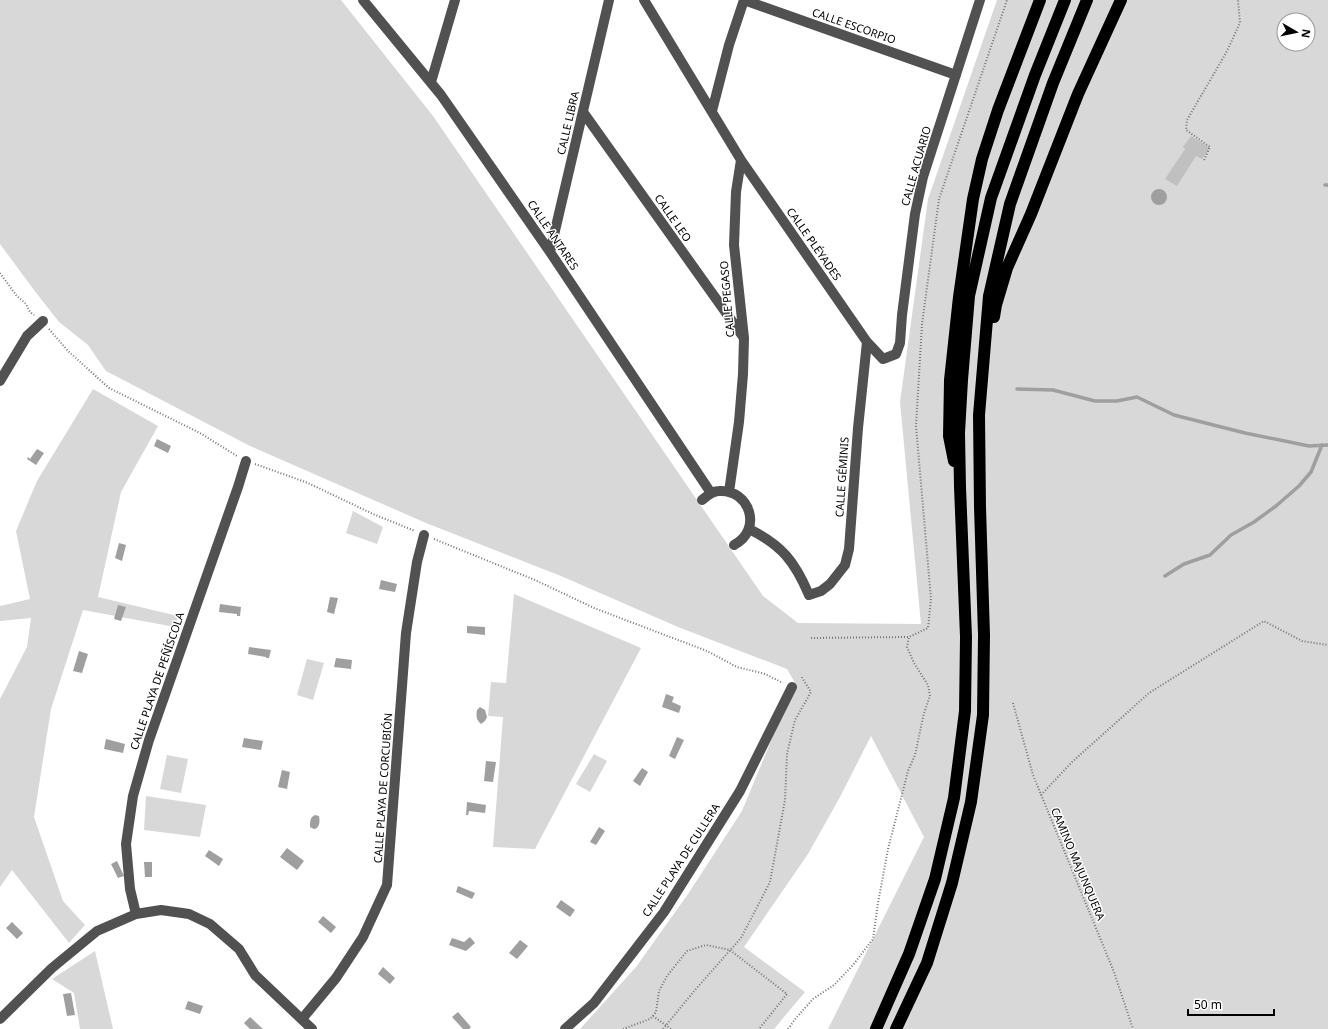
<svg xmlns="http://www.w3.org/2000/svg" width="1328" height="1029" font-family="'Noto Sans',sans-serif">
<rect width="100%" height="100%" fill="#fff"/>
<path fill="#d8d8d8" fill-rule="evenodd" d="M0,0H341L433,116L763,596L798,623L921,624L900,402L928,199L997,0H1328V1029H828L924,837L871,736L840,797L808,854L744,947L805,992L774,1029H580L636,967L688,894L742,811L795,683L787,669L678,627L561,576L426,523L250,446L106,371L88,345L59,322L34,290L0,244ZM1284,20H1308V44H1284Z
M93,389L158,426L121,492L98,597L178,616L175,627L83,610L51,709L34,817L63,901L85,925L69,943L12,870L0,887V699L27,647L31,618L0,621V606L30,599L16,531L37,481Z
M353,511L383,527L377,544L346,533Z
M514,594L641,648L535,849L493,847L503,717L488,716L491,682L506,683Z
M307,659L324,663L313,700L297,695Z
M594,754L607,761L590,792L576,784Z
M167,755L188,759L181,793L160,789Z
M146,796L206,805L200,837L144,830Z
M95,951L113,1029H80L74,993L52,979Z"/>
<path fill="#9f9f9f" d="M1151 197a8 8 0 1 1 16 0a8 8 0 1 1-16 0Z
M157,439L171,446L168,453L154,446Z
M37,449L44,453L36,465L27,459L28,457L30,459Z
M119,543L126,545L122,561L115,558Z
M381,580L397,584L395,592L379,589Z
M330,597L338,598L334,614L327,612Z
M220,604L241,607L240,616H237V614L219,612Z
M118,605L126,607L121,621L114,619Z
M467,626L485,627V635L467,633Z
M249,647L271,650L269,658H266V657L248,654Z
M79,651L88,654L82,673L73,671Z
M336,658L352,660L351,669L334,667Z
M666,694L674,697L672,702L681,706L679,713L662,707Z
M480,707L485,710L487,717L485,721L481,724C476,720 476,716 477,710Z
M677,737L684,740L675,759L669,756Z
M244,738L263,741L261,750L242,747Z
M106,739L125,744L123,753L104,749Z
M486,761L496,762L493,782L484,781Z
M642,768L648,772L640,786L633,781Z
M282,770L290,772L287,789L278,787Z
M467,802L486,805L485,813L469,811L468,815H466Z
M315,815L319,816C320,821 320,828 314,829L310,827C310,822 310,817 315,815Z
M599,827L605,831L596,845L590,842Z
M287,848L304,861L297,870L280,857Z
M209,850L223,859L219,866L205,856Z
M117,861L124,876L118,878L111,864Z
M144,862H152V877H145Z
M458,886L475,893L472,899L456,892Z
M561,900L575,910L570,917L556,907Z
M323,916L336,927L331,933L318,922Z
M12,922L23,933L17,939L6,928Z
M470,937L475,943L466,951L449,945L452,938L464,942Z
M520,940L528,946L517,959L509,953Z
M383,967L395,978L390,984L378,974Z
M71,993L75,1015L67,1016L63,994Z
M188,1001L203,1006L200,1014L185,1009Z
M458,1012L471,1027L469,1029H463L452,1017Z
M250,1017L263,1029H250L244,1023Z"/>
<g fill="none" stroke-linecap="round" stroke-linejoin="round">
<path stroke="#9f9f9f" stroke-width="3.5" d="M1325,185H1328
M1017,389L1053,390L1095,401H1117L1137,397L1174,415L1245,433L1309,446L1328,445
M1165,576L1184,564L1210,555L1231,535L1254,522L1276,506L1299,486L1311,472L1322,445"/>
</g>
<path fill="#c0c0c0" d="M1191,136L1210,148L1202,159L1196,156L1177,186L1165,179L1185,149L1183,147Z"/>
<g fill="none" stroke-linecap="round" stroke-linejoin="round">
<g stroke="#dbdbdb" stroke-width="14">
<path id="highway" d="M994,317L996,305L1007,268L1031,214L1078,94L1121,0
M954,461L949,436L950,380L959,297L973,199L982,159L998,110L1040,0
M876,1029L909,954L935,879L954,798L965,711L966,637L960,487L959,433L962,380L969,296L991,198L1035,75L1065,0
M896,1029L927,963L952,883L971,802L983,715L984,635L980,507L979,415L989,296L1010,204L1053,83L1087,0"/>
</g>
<path stroke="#737373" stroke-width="2" stroke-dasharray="1 2" stroke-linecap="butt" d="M1204,160L1210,147L1186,130L1187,120L1226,53L1240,23L1238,0
M0,273L16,295L26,304L30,312L34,315
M49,329L68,351L109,388L200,433L237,456
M255,464L308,483L373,514L415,531
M434,539L535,580L594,608L707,651L737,667L765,674L783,683
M811,638L909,637L928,628L931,599L916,426L922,324L939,199L1007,0
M1013,703L1033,775L1114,972L1133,1029
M1041,795L1072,762L1149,693L1264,621L1302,641L1328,645
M653,1016L671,1029
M623,1029L650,1019L656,1012L659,991L667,976L687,951L706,945L730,950L787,994L759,1029
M663,1029L695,990L741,938L770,882L785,800L787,754L795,720L811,692L801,676
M788,1029L796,1018L813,999L834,985L853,965L873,939L878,903L888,849L908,771L915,755L924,713L930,696L928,685L914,663L907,647L909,637"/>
<path stroke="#515151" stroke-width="10" d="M363,0L441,95L550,252L711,493
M644,0L741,160L736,192L734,245L744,338L743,374L739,422L729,492
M744,0L956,75
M431,82L455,0
M712,111L729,45L744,0
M583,112L744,338
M741,160L867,342L883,359L896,354L900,343L902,315L915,214L923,177L980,0
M550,252L609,0
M0,381L27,336L43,321
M702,500C707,496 712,491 719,491C750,489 763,530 734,545
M749,529C782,545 795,562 809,595L821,591L830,584L845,565L849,549L858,428L867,342
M136,914L130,889L126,844L133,796L149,740L238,487L246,461
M0,1019L52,968L97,931L136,914L161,910L189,914L210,924L239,949L255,975L312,1029
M302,1019L336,978L363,937L387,885L406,633L417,562L424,535
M565,1029L594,1003L664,912L740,791L792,687"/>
<use href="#highway" stroke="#000" stroke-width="12"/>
</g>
<g text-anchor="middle" stroke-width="3" stroke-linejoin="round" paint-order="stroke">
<g font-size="11" fill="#000" stroke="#fff">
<text transform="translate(854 26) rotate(19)" y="4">CALLE ESCORPIO</text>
<text transform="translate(568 123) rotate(-77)" y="4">CALLE LIBRA</text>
<text transform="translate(916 166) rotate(-74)" y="4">CALLE ACUARIO</text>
<text transform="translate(673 218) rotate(55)" y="4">CALLE LEO</text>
<text transform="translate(553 235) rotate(56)" y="4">CALLE ANTARES</text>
<text transform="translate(814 244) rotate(55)" y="4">CALLE PLÉYADES</text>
<text transform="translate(727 299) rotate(-95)" y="4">CALLE PEGASO</text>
<text transform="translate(842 477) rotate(-86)" y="4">CALLE GÉMINIS</text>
<text transform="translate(157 681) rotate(-71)" y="4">CALLE PLAYA DE PEÑÍSCOLA</text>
<text transform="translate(383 788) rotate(-86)" y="4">CALLE PLAYA DE CORCUBIÓN</text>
<text transform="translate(681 860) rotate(-57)" y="4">CALLE PLAYA DE CULLERA</text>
<text transform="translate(1078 864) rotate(67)" y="4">CAMINO MAJUNQUERA</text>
</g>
</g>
<g transform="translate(1296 32) rotate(99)"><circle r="19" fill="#ffffff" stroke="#999999"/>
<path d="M0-3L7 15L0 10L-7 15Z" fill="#000000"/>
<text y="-6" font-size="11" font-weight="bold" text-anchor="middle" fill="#000000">N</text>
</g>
<path d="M1188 1009v6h86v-6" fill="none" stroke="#000000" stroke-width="2"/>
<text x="1194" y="1009" font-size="12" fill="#000000" stroke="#ffffff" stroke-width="3" paint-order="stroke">50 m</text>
</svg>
